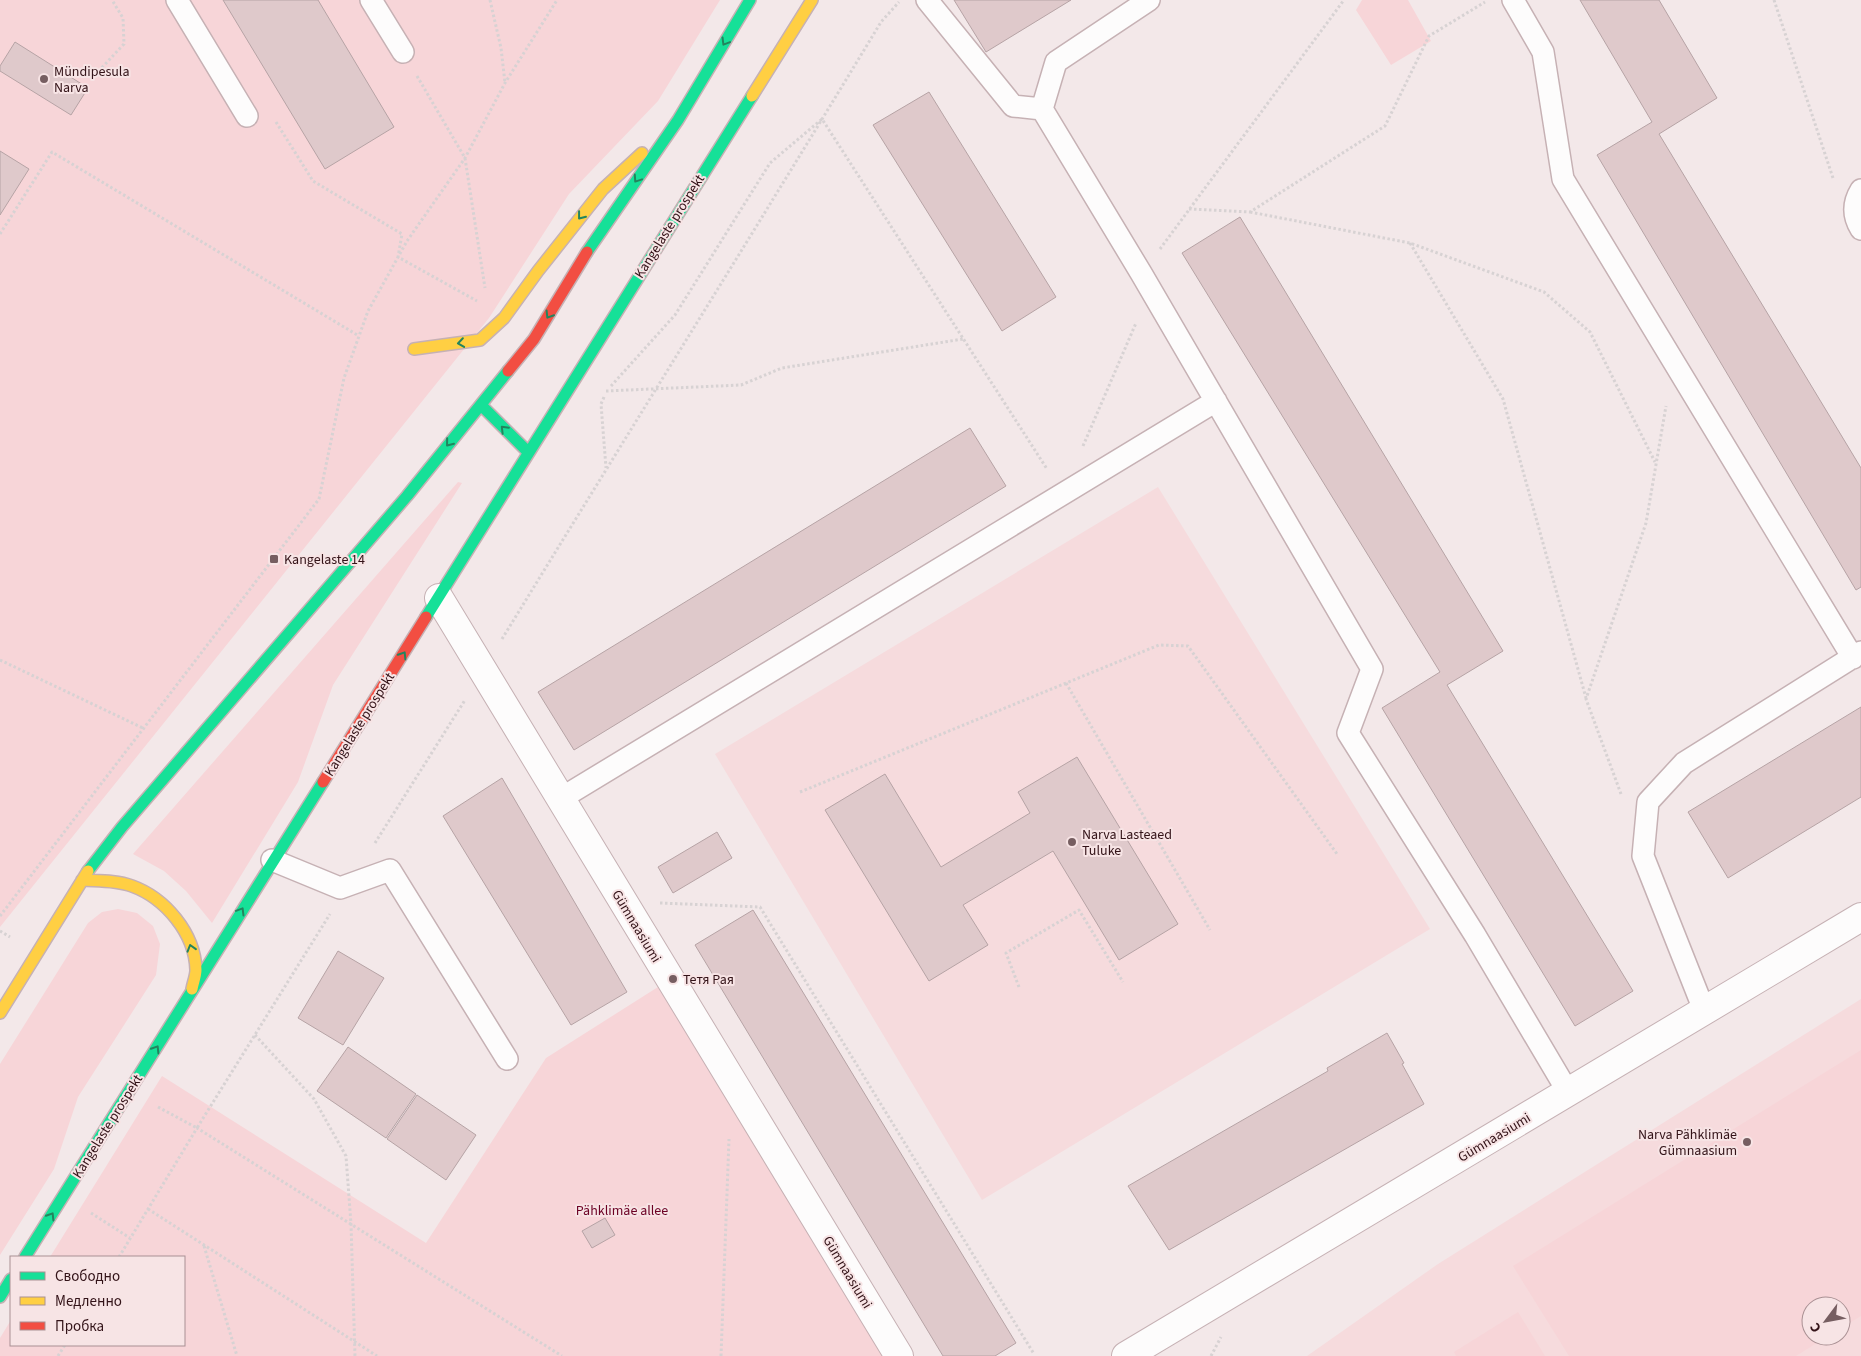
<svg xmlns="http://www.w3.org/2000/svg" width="1861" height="1356" font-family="'Source Sans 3',sans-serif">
<rect width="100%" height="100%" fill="#f3e8e9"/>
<path fill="#f6dbdd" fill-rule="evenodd" d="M1158,487L1430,929L982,1200L715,754Z
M1861,999V1356H1307L1438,1264ZM1811,1306H1841V1336H1811Z"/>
<path fill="#f7d5d8" d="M0,0H720L658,101L569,194L489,318L0,927Z
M1362,0H1408L1431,41L1391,65L1356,10Z
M458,482L462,483L333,685L298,782L212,923L186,891L164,871L133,854Z
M118,909L137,913L153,926L160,944L156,975L78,1097L54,1169L0,1255V1064L88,923L102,912Z
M658,987L883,1356H0V1338L11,1320V1345H184V1257H50L162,1076L426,1243L546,1058Z
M1861,1050V1316L1841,1328V1306H1811V1336H1828L1796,1356H1569L1513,1266Z
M1518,1312L1545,1356H1456L1454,1352Z"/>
<path fill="#dfc9cb" stroke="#b6a3a5" d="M223,0H318L394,127L325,169Z
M954,0H1071L986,52Z
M1580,0H1659L1717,98L1659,134L1861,468V587L1856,590L1597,155L1652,122Z
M15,42L88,88L71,115L0,71V66Z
M929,92L1056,297L1002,331L873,125Z
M0,151L29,169L0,215Z
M1240,217L1503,651L1447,685L1633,991L1575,1026L1382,708L1440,672L1182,253Z
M970,428L1006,486L574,750L538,692Z
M1861,707V797L1728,878L1688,812Z
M1077,757L1178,924L1119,960L1053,851L963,905L988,945L929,981L825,810L885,774L941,867L1030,813L1018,792Z
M502,778L627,992L571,1025L443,816Z
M717,832L732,858L673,893L658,867Z
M753,910L1016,1343L995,1356H943L695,945Z
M338,951L384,978L343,1045L298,1018Z
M1387,1033L1404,1063L1402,1064L1424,1104L1169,1250L1128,1186L1328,1071L1327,1068Z
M348,1047L416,1094L386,1138L317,1091Z
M417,1095L476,1135L446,1180L387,1139Z
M605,1218L615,1235L592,1248L582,1231Z"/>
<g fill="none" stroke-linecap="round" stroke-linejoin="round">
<g stroke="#c6b1b4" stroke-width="24">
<path id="lane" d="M177,0L247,116
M371,0L403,52
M927,0L1013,106L1042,109L1056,62L1149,0
M1513,0L1543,52L1563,179L1853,658
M1042,109L1141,273L1372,669L1348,733L1475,935L1568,1092
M1861,190C1853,203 1853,216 1861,229
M560,799L1216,401
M272,860L340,888L390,870L507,1059
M1704,1010L1643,856L1648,802L1684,763L1861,652"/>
</g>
<g stroke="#c6b1b4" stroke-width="30">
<path id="street" d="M439,598L899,1356
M1126,1356L1861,917"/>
</g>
<g stroke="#c6b1b4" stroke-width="14">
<path id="fast" d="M587,252L678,120L750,0
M481,405L528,452
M426,617L752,96
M88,871L122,827L407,496L508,371
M25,1257L323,782
M0,1297L11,1279"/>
</g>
<g stroke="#c6b1b4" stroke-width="14">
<path id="slow" d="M752,96L812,0
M414,349L480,340L504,318L538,271L603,189L642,153
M82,880C98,881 116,880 132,886C165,898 195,933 196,970C196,976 193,983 192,989
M0,1013L88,871"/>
</g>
<g stroke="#c6b1b4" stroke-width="14">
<path id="jam" d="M508,371L534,339L587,252
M323,782L426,617"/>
</g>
<path stroke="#d7d2d3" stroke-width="3" stroke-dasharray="2.5 2.5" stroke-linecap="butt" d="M490,0L501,48L505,83
M1774,0L1833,178
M95,75L124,44L123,18L112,0
M417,76L465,158L485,288
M276,122L313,181L402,234L398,257L477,301
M1189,209L1250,212L1385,126L1429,36L1485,2
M1250,212L1410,243L1544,292L1590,332L1655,462
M0,234L52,152L359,336
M1410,243L1503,399L1586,698
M1160,249L1344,0
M611,386L675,315L770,163L822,119L1047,469
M606,391L741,385L782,368L963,339
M604,397L601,404L606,468
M1083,446L1136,323
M502,639C628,433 756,229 881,22L899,2
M0,660L145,729
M1066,683L1210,930
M800,792L1159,645L1188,646L1337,854
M1621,794L1586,699L1646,523L1666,406
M375,843L465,700
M660,903L760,907L1034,1354
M0,916L319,499L344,378L368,311L407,241L465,158L505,83L557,0
M0,931L10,937
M1019,987L1006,953L1079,910L1123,982
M255,1035L314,1099L346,1156L351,1224L355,1356
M158,1107L197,1128L330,914
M148,1209L377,1356
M91,1213L130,1238
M204,1246L237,1356
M119,1257L197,1128L562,1356
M58,1356L65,1345
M721,1356L729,1139
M1211,1356L1221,1337"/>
<use href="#lane" stroke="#fdfcfc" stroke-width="21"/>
<use href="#street" stroke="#fdfcfc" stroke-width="28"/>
<use href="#fast" stroke="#16e098" stroke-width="11"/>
<use href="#slow" stroke="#ffcf43" stroke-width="11"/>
<use href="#jam" stroke="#f24e42" stroke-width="11"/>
</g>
<defs><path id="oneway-chevron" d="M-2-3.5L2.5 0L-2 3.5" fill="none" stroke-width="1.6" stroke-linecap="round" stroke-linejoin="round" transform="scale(1.25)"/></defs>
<g stroke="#23845e">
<use href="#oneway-chevron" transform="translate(725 42) rotate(121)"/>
<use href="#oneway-chevron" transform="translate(637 179) rotate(124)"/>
<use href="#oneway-chevron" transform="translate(581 216) rotate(128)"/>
<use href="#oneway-chevron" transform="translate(549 315) rotate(122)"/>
<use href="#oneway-chevron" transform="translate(461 343) rotate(172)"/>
<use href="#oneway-chevron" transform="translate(504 429) rotate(-135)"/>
<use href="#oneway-chevron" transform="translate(449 443) rotate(129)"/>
<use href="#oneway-chevron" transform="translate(403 655) rotate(-58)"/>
<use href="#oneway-chevron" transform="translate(241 911) rotate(-59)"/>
<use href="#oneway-chevron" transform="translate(191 948) rotate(-107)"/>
<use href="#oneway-chevron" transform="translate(156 1049) rotate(-58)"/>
<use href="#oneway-chevron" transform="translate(51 1216) rotate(-58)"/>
</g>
<g fill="#765e61" stroke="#f7e4e5" stroke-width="2">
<circle cx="44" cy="79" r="5"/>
<rect x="269" y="554" width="10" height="10" rx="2.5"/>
<circle cx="1072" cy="842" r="5"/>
<circle cx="673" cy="979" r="5"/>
<circle cx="1747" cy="1142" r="5"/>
</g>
<g text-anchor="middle" stroke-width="4" stroke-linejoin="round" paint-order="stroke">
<g font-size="14" fill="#331318" stroke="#f7e4e5" text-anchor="start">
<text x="54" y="76">Mündipesula<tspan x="54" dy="16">Narva</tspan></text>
<text x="284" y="564">Kangelaste 14</text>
<text x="1082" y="839">Narva Lasteaed<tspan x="1082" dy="16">Tuluke</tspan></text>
<text x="683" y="984">Тетя Рая</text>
<text x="1737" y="1139" text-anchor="end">Narva Pähklimäe<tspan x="1737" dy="16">Gümnaasium</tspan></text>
</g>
<g font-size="14" fill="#331318" stroke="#f7e4e5">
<text transform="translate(669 226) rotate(-58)" y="5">Kangelaste prospekt</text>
<text transform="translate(359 724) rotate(-58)" y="5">Kangelaste prospekt</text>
<text transform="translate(637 926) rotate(59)" y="5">Gümnaasiumi</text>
<text transform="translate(107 1126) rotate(-58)" y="5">Kangelaste prospekt</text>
<text transform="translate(1494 1137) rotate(-31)" y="5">Gümnaasiumi</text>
<text transform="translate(848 1272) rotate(59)" y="5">Gümnaasiumi</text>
</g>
<g font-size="14" fill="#6c0124" stroke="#f7e4e5">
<text x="622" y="1215">Pähklimäe allee</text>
</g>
</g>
<rect x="10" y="1256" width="175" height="90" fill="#f7e4e5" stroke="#a99093"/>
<rect x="20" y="1272" width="25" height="8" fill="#16e098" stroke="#a99093"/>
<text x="55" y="1281" font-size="15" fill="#331318">Свободно</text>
<rect x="20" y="1297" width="25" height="8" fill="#ffcf43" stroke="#a99093"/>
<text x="55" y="1306" font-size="15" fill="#331318">Медленно</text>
<rect x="20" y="1322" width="25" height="8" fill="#f24e42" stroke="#a99093"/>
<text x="55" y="1331" font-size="15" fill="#331318">Пробка</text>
<g transform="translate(1826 1321) rotate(238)"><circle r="24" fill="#f7e4e5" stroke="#a99093"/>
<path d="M0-4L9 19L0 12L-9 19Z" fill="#765e61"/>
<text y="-8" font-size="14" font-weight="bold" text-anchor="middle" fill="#331318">С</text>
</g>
</svg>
